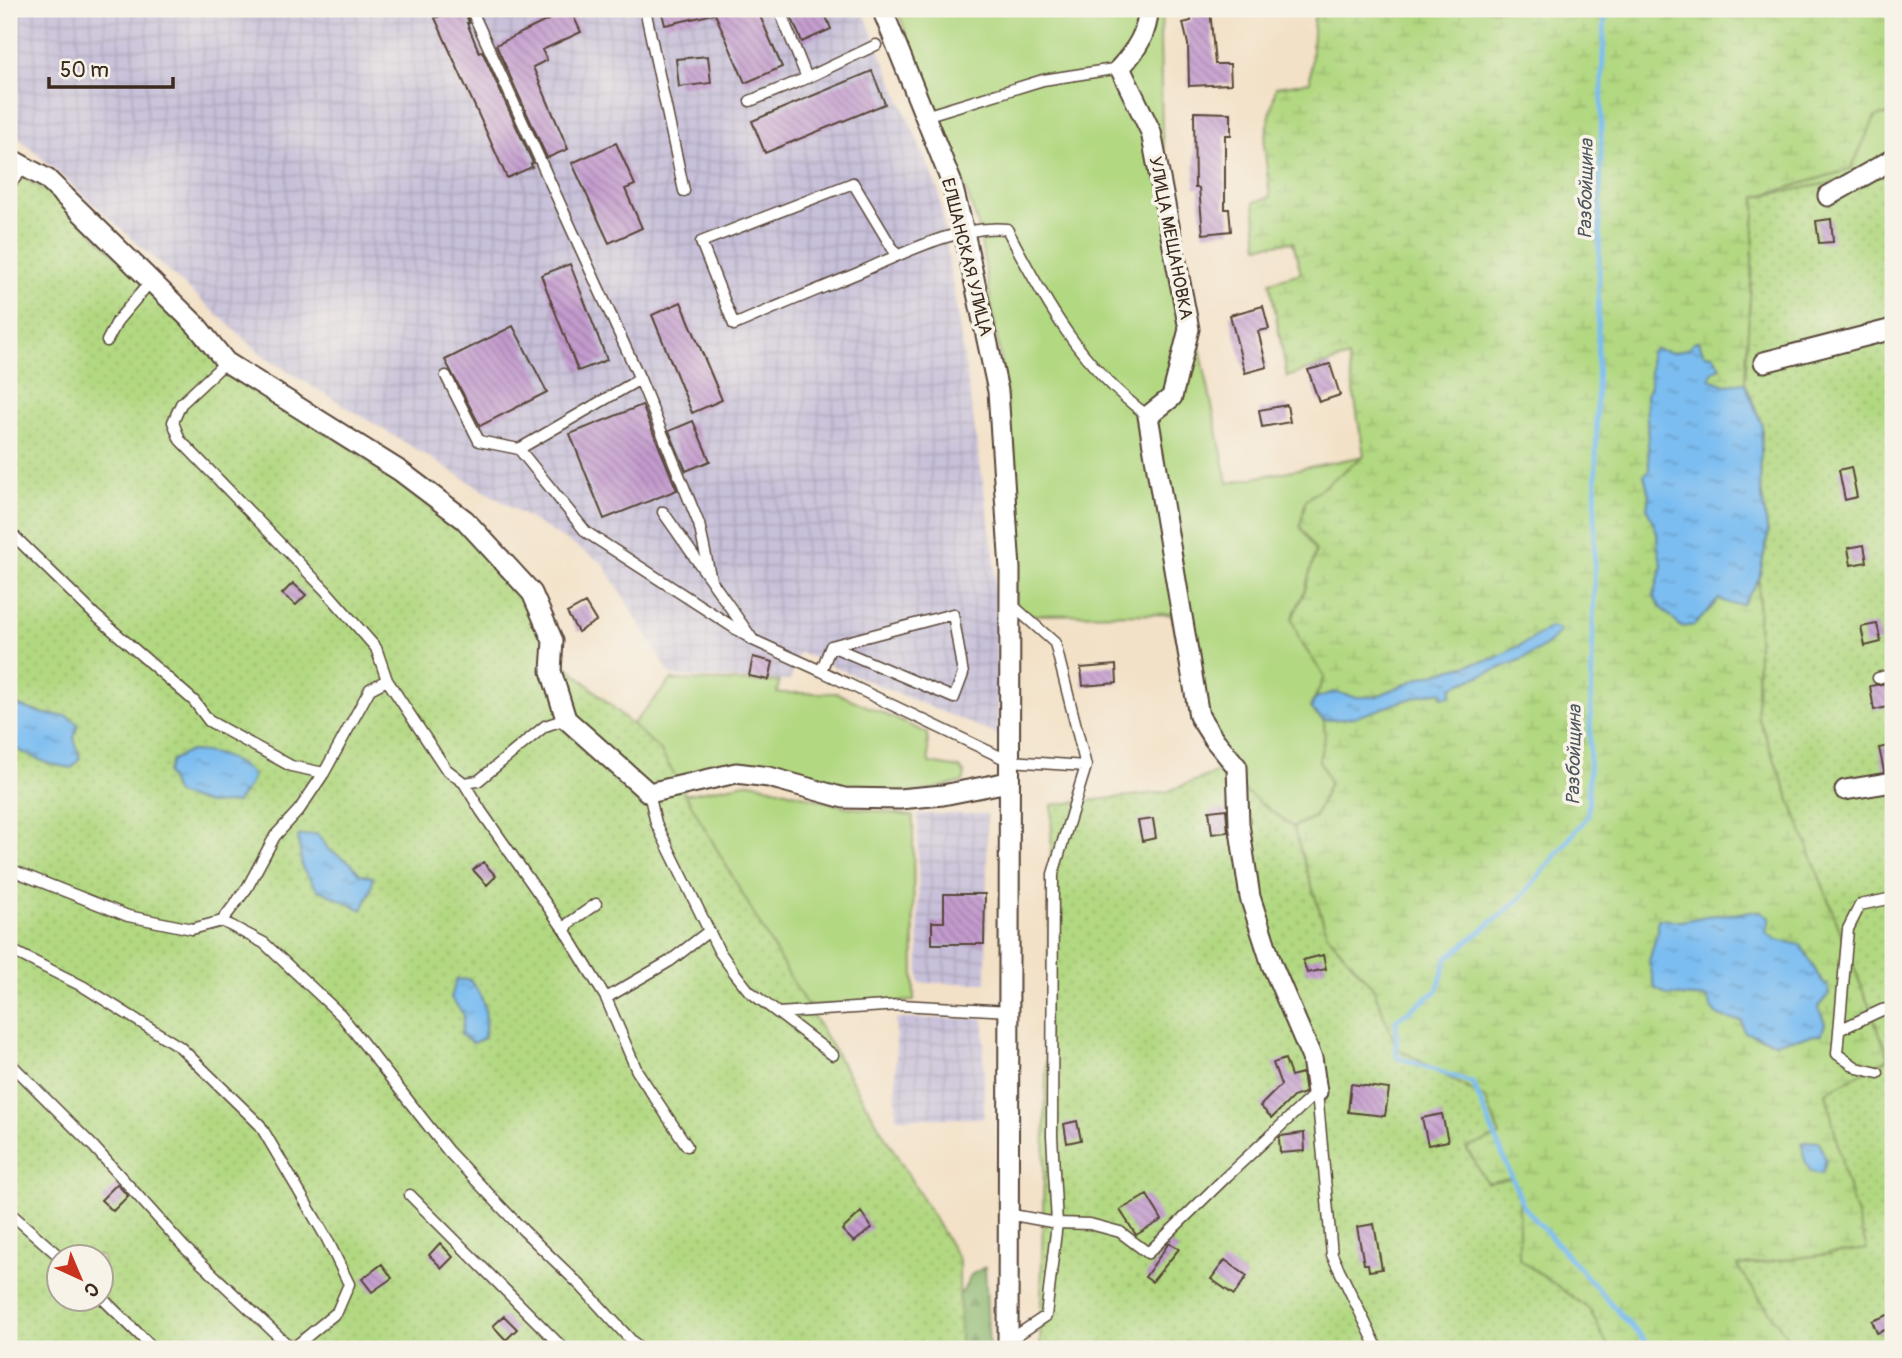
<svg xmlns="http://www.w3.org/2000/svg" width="1902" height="1358" font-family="Pangolin,sans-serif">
<defs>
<pattern id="industrial-grid" width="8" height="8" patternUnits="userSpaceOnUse" patternTransform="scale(1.75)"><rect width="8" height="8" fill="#c7c0d9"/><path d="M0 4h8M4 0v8" fill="none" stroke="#aca5ba"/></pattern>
<pattern id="forest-firs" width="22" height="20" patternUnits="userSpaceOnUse" patternTransform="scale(1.75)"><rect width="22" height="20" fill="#8db86f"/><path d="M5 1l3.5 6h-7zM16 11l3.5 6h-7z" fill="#74965b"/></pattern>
<pattern id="wetland-marsh" width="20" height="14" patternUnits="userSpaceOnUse" patternTransform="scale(1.75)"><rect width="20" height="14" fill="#b2d881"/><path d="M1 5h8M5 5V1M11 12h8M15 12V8" fill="none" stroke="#9aba6f"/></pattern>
<pattern id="garden-dots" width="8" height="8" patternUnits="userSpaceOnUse" patternTransform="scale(1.75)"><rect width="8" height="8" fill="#b2d881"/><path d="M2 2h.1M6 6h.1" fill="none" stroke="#9aba6f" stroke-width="1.8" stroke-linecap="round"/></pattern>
<pattern id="water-ripples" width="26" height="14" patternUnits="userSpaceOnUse" patternTransform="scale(1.75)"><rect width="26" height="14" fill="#7cbdf1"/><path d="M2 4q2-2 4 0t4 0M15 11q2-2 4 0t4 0" fill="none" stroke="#679ac3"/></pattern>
<pattern id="building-back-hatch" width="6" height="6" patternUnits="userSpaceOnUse" patternTransform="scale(1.75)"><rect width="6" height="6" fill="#c39bce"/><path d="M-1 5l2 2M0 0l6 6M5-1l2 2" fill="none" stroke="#a07fa7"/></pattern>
</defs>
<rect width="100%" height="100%" fill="#f7f3e8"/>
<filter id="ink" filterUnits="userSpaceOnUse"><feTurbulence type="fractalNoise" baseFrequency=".0143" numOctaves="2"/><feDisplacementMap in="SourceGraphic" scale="14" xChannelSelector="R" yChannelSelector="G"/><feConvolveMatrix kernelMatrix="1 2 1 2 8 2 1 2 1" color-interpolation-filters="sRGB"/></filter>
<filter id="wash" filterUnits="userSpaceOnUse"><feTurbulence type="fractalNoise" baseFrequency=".00686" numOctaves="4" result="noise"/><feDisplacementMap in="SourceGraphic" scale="28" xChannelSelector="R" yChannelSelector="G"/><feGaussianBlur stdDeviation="1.57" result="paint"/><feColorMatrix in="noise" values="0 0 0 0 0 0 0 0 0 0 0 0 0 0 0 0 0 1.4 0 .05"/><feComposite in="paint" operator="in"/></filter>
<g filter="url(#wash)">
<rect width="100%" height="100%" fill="#f3e1c7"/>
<path fill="url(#industrial-grid)" d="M9,9H862L938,189L994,554L998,735L799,652L790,681L671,676L603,563L266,358L9,129Z
M918,814H987L986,983H919Z
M984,1018V1118H896V1019Z"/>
<path fill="#b2d881" stroke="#768150" stroke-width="2" d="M897,9H1164L1160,35L1162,134L1172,213L1228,483L1364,456L1306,500L1316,551L1305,590L1292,619L1325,677L1310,708L1324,720L1325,736L1319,760L1330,782L1314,817L1293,827L1218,772L1195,728L1172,614L1017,615L1006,391L978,225L961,175Z
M1893,113V171L1756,197L1851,169L1875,116Z
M671,680L779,682L777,693H837L927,733L929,763L960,768L965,774L963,782L921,792L845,791L734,766L659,784L610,750Z
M751,782L847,807L913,816L914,1001L778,1007L684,795Z"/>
<path fill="url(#forest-firs)" stroke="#647146" stroke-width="2" d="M985,1267L989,1349H728L948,1303L963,1291L971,1275Z"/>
<path fill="url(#wetland-marsh)" stroke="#768150" stroke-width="2" d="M1350,9H1893V113L1875,117L1851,169L1756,197L1745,383L1762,425L1760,483L1768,534L1759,579L1757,714L1889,1058L1845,1177L1868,1250L1737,1266L1796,1349H1609L1590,1310L1519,1259V1199L1512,1178L1487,1183L1466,1147L1486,1099L1397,1048L1373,988L1327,934L1293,827L1315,817L1330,783L1319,760L1325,736L1324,721L1310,708L1325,677L1300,641L1292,619L1305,590L1316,551L1300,526L1306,500L1364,456L1348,357L1287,377L1270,282L1301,273L1293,242L1258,246L1254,202L1270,197L1264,144L1276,87L1310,82L1314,16Z"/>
<path fill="url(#garden-dots)" stroke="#768150" stroke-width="2" fill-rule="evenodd" d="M9,167L60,201L235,371L351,448L509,565L553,653L660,750L790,977L959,1260L960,1349H9ZM60,1256H102V1298H60Z
M1893,171V1349H1796L1737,1266L1867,1249L1845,1177L1826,1092L1889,1058L1757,714L1759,579L1768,534L1760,483L1762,425L1745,383L1756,197Z
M1218,772L1293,827L1327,934L1373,988L1397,1048L1486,1099L1500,1136L1466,1148L1487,1183L1512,1178L1519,1199V1259L1590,1310L1609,1349H1040L1052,805L1166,792Z"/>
<path fill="url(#water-ripples)" stroke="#5c7488" stroke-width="2" d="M1698,341L1704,354L1713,355L1721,368L1713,371L1710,379L1725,385L1745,383L1762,425L1760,483L1768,534L1759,579L1743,604H1731L1719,599L1695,625L1681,627L1660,607L1654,596L1662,566L1658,549L1657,533L1647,508L1649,495L1644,475L1649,470L1646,395L1650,387V352L1655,349L1673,353L1689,348L1693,342Z
M1550,627L1560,630C1543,659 1481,673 1452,687L1451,696L1442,697V691C1402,696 1365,722 1324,720L1310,708L1316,698L1334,692L1355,697H1375L1422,677L1495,658L1529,641Z
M9,703L45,714L67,716L78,724L74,738L80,758L72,768L49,764L9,746Z
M190,751C215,751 235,758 253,775L249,786L236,803L208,804L176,794L167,773L172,760Z
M317,834L329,850L351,863L360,874L373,877L371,890L362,910L317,889L302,868L298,836Z
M1761,911L1770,918L1766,932L1777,940L1801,945L1822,982L1828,986L1829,994L1818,1007L1825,1023L1822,1034L1775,1042L1744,1032L1742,1021C1721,1018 1714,1019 1707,998L1667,995L1655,988L1649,961L1658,930V919L1682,921L1706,916Z
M469,979C486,999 488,1012 484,1038L473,1043L461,1035L464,1015L451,998L456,980Z
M1808,1141L1819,1142L1826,1160L1822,1174L1811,1172L1804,1158L1802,1143Z"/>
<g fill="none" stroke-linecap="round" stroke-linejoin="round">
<path stroke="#7cbdf1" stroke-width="5" d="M1605,9L1602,81L1594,590L1588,816L1519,900L1447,958L1437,991L1396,1020L1397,1057L1473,1083L1524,1207L1652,1349"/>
</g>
<g id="blocks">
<path fill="url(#building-back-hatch)" d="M456,9H464L469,23H467L479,52L482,51L533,163L531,164L532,167L507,178L435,18Z
M542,9H570L581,32L542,50L547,60L533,67L568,149L547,158L496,45L548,20Z
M661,9H713L714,14L665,25Z
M713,9H757L782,67L745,83Z
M788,9H823L831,29L802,42Z
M1192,9H1210L1215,64H1230L1231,84L1189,86L1188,44L1183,23L1191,21Z
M708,56L711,83L679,87L676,59Z
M872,71L885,104L765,153L752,121Z
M1194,112L1231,113V135H1225V209H1229L1231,231L1203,234L1199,188H1195Z
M616,143L635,185L625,189L642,228L609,243L572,163Z
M1831,219L1833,242L1819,243L1816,221Z
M570,264L607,360L578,371L541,275Z
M681,302L722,400L692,413L652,315Z
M1263,306L1269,329L1258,331L1267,367L1245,373L1230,315Z
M513,326L547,392L480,426L445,360Z
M1330,364L1340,395L1319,402L1308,370Z
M642,405L677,490L604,519L570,434Z
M1287,405L1290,422L1262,427L1259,410Z
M693,421L710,461L686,471L669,431Z
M1851,467L1857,497L1845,500L1839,470Z
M1864,545L1867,562L1851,565L1848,548Z
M293,583L306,595L296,605L282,594Z
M585,603L596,621L578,632L567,613Z
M1877,624L1881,642L1865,646L1861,627Z
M753,657L773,662L769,680L749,676Z
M1116,665L1117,683L1083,686L1081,668Z
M1887,683L1892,706L1874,710L1870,686Z
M1893,745V770L1884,771L1879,748Z
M1226,809L1228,832L1212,834L1209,811Z
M1153,819L1156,838L1142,841L1138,821Z
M483,862L496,876L487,885L473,870Z
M944,894H985L984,944H932V922H944Z
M1323,955L1326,969L1307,973L1303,960Z
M1285,1059L1291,1076L1302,1073L1305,1093L1293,1097L1272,1118L1260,1106L1281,1085L1273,1063Z
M1351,1084L1389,1089L1385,1116L1348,1112Z
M1442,1114L1448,1141L1428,1145L1422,1118Z
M1077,1121L1081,1140L1067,1143L1064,1124Z
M1304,1133L1305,1151L1280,1153L1279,1138L1281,1136Z
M117,1184L128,1196L113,1211L101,1200Z
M1147,1195L1162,1220L1136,1235L1120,1210Z
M861,1212L872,1228L854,1242L842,1230Z
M1374,1224L1382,1269L1369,1271L1368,1264H1364L1357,1227Z
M440,1243L453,1257L442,1268L429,1255Z
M1169,1243L1179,1249L1152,1282L1145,1277Z
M1225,1260L1247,1276L1234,1295L1211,1279Z
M382,1264L392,1278L372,1292L362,1279Z
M1893,1313V1327L1877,1333L1872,1321Z
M504,1316L517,1329L506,1340L493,1326Z"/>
</g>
</g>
<g filter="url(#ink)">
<use href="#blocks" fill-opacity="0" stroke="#574537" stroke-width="2"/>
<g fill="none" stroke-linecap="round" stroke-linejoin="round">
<g stroke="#574537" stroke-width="13">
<path id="lane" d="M471,9L640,379
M645,9L684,191
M779,9L807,78
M750,101L807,78L876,45
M925,116L1043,80L1120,68
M9,185L25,167
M897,256L853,183L701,242L734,325C775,307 817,290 858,273C902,254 959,224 1007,229C1045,302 1080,366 1148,416
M107,341L118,320L151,281
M226,362L181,404L173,422L180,440L327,592L376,648L387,680L446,769L464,783L478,781L545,726L566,719
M446,376L479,441L519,449L586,532L753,640
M519,449L640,379L699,524L711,580
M663,512L753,640L821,671
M9,531L95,615L194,701L209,721L291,766L324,773
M831,646L954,698L963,674L953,614L831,646L821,671L1009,761L1086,766
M1878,678L1893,674
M464,783L481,811L565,931L606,998L637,1071L687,1146
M649,793L656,823L719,951L734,972L749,991L833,1055
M9,869L128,916L192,929L222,921L247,888L275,836L299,810L324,773L370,689L387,680
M222,921L264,943L341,1015L448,1151L524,1231L582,1287L639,1349
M565,931L569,923L596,904
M9,949L84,987L180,1047L260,1125L327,1239L349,1284L337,1312L292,1349
M606,998L670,961L709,931
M778,1013L900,1005L1010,1011
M1839,1030L1882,1010L1893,1008
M9,1062L94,1147L184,1247L292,1349
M1878,1073L1857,1068L1837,1054L1848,929L1860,905L1893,898
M1317,1092L1332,1255L1378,1349
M410,1195L564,1349
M9,1212L60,1257
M1007,1214L1057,1223L1090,1224L1120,1232L1148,1253L1228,1175L1317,1092
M102,1298L154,1349
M1008,1341L1046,1316L1057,1223L1052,1136L1053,874L1086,766L1055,643L1010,603"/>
</g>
<g stroke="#574537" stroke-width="23">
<path id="street" d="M882,9L951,181L964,232L998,391L1010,569L1008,1349
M1148,9C1148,33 1136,50 1120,68L1151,132L1189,329L1172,397L1148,416L1199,716L1213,738L1237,767L1239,824L1250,897L1272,965L1312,1058L1317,1092
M9,158L47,179L196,325L226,362L400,471L465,520L532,593L553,641L551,671L566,719L649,793L736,773L769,777L844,798L899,799L943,795L1008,782
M1828,196L1893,159
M1764,362L1893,329
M1845,790L1893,782"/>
</g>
<use href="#lane" stroke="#fff" stroke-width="10"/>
<use href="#street" stroke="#fff" stroke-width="19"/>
</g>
</g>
<g text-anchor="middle" stroke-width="7" stroke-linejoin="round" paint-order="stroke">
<g font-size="18" fill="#3b2a1e" stroke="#f7f3e8">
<text transform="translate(1171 238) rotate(79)" y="6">УЛИЦА МЕЩАНОВКА</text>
<text transform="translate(967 257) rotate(76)" y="6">ЕЛШАНСКАЯ УЛИЦА</text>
</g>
<g font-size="19" font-style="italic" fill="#4e565d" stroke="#f7f3e8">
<text transform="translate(1585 189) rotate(-89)" y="7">Разбойщина</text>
<text transform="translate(1573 755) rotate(-89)" y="7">Разбойщина</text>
</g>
</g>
<rect width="1902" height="1358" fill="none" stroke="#f7f3e8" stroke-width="35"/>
<g transform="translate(80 1278) rotate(136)"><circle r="33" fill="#f7f3e8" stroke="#aca397" stroke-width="2"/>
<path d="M0-5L12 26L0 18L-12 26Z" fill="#c8321e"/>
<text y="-10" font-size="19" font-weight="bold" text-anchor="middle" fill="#3b2a1e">С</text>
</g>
<path d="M49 77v10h124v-10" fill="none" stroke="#3b2a1e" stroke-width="3.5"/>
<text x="60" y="77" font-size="21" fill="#3b2a1e" stroke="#f7f3e8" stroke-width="5" paint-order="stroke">50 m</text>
</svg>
